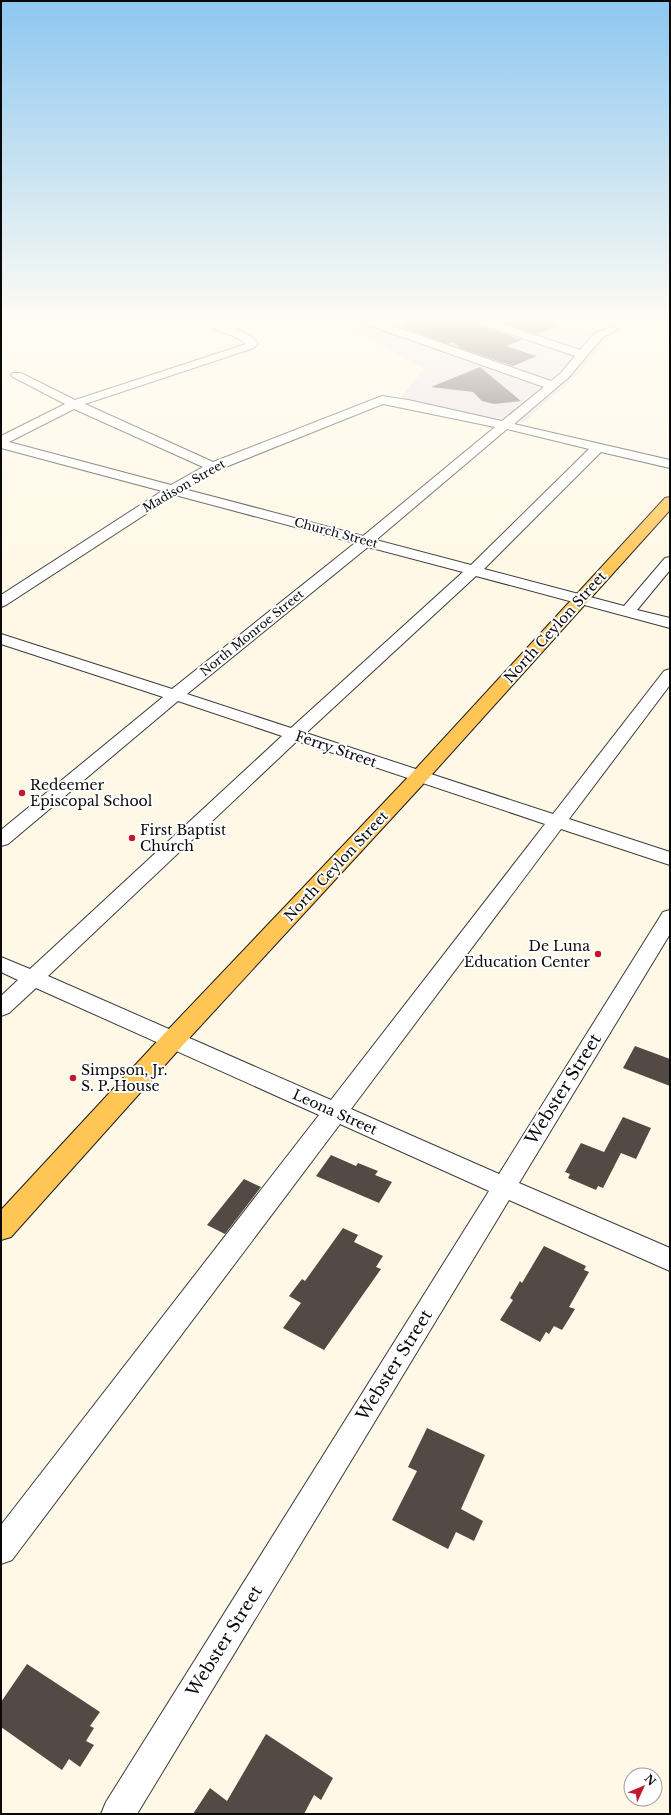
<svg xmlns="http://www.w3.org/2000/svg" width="671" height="1815" font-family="'Libre Baskerville',serif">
<rect width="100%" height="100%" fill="#fff8e6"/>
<path fill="#e7dcea" d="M333,319H639L662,324L611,333L608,338L576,376L524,422L461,413L399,399L424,369Z"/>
<path fill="#534945" d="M470,319L472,322L522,340L506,346L537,356L513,366L460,348L453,342L448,344L400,326L422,320Z
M494,319H571V320L537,334Z
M480,367L521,401L494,404L482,401L473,392L431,387Z
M635,1046L670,1059V1086L623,1068Z
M623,1117L651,1128L636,1159L621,1153L603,1188L598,1186L596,1190L568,1178L570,1174L565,1172L581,1143L604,1152Z
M331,1155L356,1166L358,1163L378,1171L375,1175L392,1182L379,1203L316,1176Z
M244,1179L261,1187L225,1234L207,1225Z
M343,1228L358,1235L354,1242L383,1256L376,1267L381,1269L324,1350L283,1328L301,1303L289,1296L302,1279L305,1281Z
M544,1246L586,1266L584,1270L589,1272L569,1307L575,1309L562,1330L554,1326L549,1334L546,1332L540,1342L500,1320L513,1300L510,1298L520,1281L522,1283Z
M427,1428L485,1455L461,1509L483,1521L474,1541L456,1532L448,1549L392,1520L417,1471L408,1467Z
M27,1664L100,1712L90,1726L94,1728L86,1741L94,1745L80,1767L69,1759L62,1770L1,1727V1702Z
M266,1734L333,1778L321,1800L314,1795L304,1814H193L210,1788L227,1801Z"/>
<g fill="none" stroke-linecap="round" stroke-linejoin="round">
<g stroke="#3c3c3c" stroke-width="2">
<path id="minor" d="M200,319H213L240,331L252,337L258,344L254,348L85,404L213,462L382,396L408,400L502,421L544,387L357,321L356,319H373L551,381L561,373L575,356L472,321L471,319H488L580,350L594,334L613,326L618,329L602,338L569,377L514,424L670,460V468L601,452L484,569L624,606L665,558L670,557V570L637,610L670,618V628L476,576L306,733L553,814L664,671L670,669V685L569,819L670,852V865L561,829L351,1109L499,1174L663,912L670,910V934L519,1183L670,1248V1271L509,1200L137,1814H101L106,1802L489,1191L340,1124L12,1560L1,1564V1525L319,1115L36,988L9,1013L1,1016V996L18,980L1,972V957L30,969L282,736L178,701L8,844L1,846V830L163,697L1,644V634L172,689L355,543L175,495L6,605L1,607V595L162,491L1,448V436L65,404L13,377L11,375L13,373H21L75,400L246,344C233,332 212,333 200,319ZM383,404L495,427L363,536L184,489L218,470ZM74,409L203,467L171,485L9,442ZM507,429L589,449L471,565L376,540ZM368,547L463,572L291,728L187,694ZM297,741L545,824L331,1100L48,976Z"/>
</g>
<g stroke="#1a1a1a" stroke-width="2">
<path id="major" d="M670,497V510L426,781L182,1046L11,1237L1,1240V1210L164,1034L412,773L665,498Z"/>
</g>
<use href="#minor" fill="#fff" fill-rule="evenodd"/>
<use href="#major" fill="#ffc656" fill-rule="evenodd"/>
</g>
<linearGradient id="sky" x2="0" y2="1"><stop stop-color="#8dc7f0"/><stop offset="0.56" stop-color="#fffcf4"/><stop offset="1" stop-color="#fffcf4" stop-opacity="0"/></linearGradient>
<rect width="671" height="574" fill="url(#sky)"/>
<g fill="#c31830" stroke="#fff" stroke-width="1.5">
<circle cx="22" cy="793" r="4"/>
<circle cx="132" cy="838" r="4"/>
<circle cx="598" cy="954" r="4"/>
<circle cx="73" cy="1078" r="4"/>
</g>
<g text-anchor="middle" stroke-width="4" stroke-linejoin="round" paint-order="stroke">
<g font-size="12" fill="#090909" stroke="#fff">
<text transform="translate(184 486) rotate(-30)" y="4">Madison Street</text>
<text transform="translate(336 533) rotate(15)" y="4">Church Street</text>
<text transform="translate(252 633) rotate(-39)" y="4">North Monroe Street</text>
</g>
<g font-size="14" fill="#090909" stroke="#fff">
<text transform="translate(555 627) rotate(-48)" y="5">North Ceylon Street</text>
<text transform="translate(336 749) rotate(19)" y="5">Ferry Street</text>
<text transform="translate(336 866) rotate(-47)" y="5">North Ceylon Street</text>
<text transform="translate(335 1112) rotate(24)" y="5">Leona Street</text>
</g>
<g font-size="14" fill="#090909" stroke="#fff" text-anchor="start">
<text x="30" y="790">Redeemer<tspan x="30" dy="16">Episcopal School</tspan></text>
<text x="140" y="835">First Baptist<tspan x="140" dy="16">Church</tspan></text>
<text x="590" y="951" text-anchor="end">De Luna<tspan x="590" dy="16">Education Center</tspan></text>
<text x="81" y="1075">Simpson, Jr.<tspan x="81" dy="16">S. P. House</tspan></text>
</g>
<g font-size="17" fill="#090909" stroke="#fff">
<text transform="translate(563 1089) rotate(-58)" y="6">Webster Street</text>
<text transform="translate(394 1365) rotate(-58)" y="6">Webster Street</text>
<text transform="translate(224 1641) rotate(-58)" y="6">Webster Street</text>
</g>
</g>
<rect width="671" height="1815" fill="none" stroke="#090909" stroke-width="4"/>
<g transform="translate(643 1787) rotate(46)"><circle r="19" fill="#ffffff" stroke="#9d9d9d"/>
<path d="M0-3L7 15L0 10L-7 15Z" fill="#c31830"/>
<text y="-6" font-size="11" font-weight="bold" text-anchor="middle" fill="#090909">N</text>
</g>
</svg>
